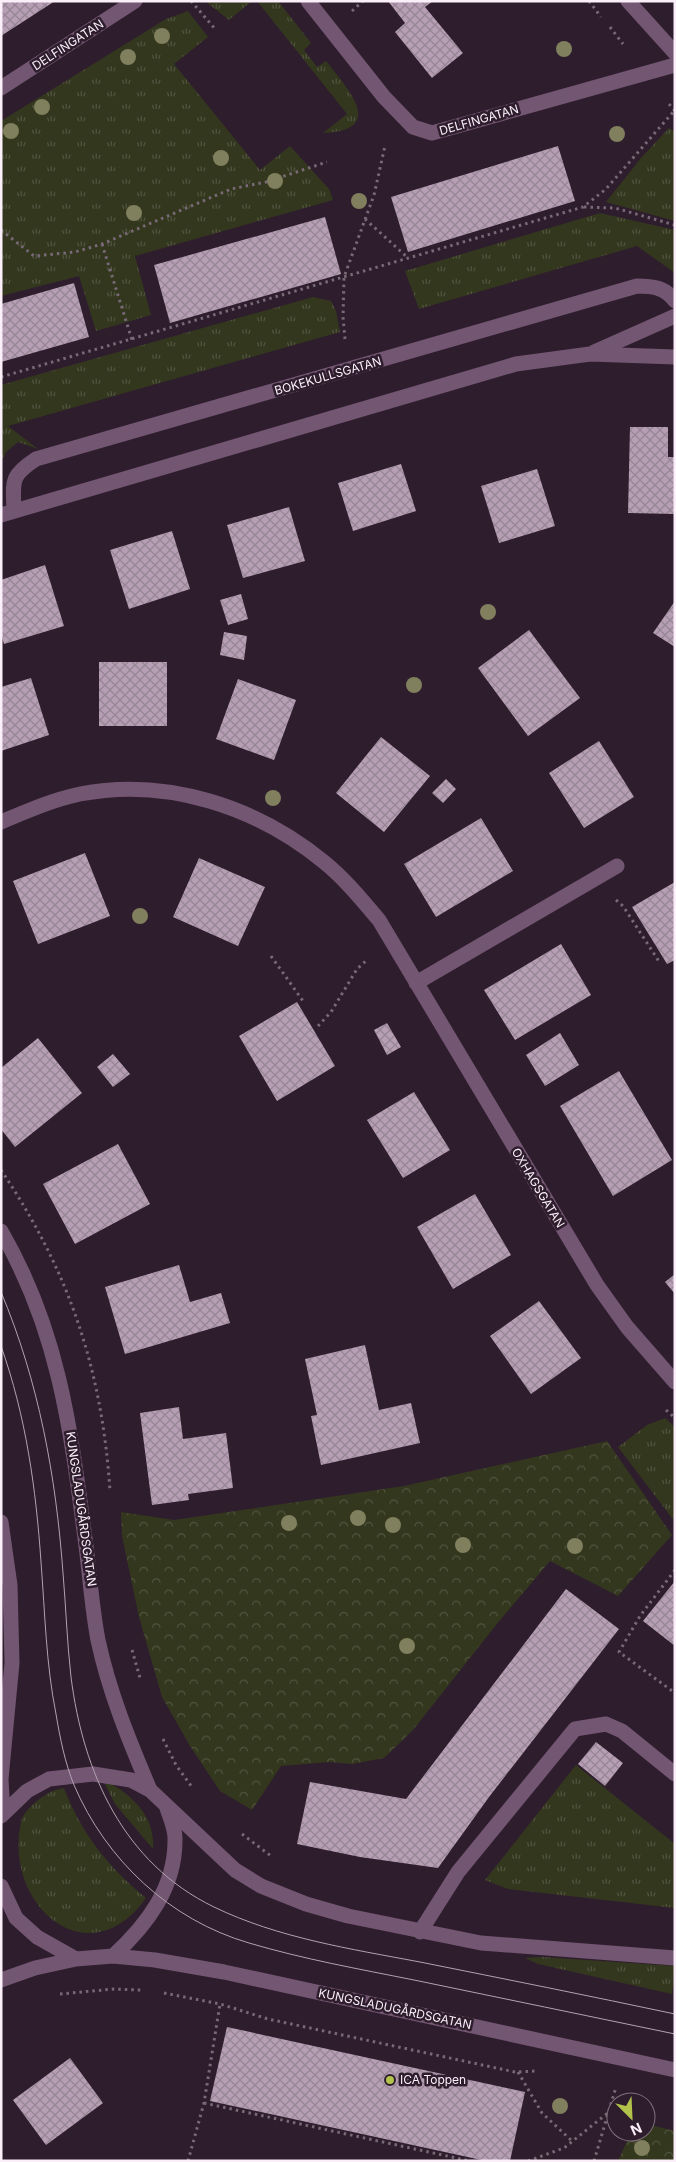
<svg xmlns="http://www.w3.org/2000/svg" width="676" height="2162" font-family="Inter,sans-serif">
<defs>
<pattern id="grass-tufts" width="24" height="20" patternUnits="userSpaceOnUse" patternTransform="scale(1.25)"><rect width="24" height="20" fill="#33371d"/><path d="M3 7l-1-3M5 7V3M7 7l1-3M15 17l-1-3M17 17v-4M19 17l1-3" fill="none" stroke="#51543f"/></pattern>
<pattern id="forest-crowns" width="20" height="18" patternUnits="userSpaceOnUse" patternTransform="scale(1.25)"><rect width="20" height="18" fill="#33371d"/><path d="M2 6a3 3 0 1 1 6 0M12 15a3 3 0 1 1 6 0" fill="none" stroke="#51543f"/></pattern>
<pattern id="building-cross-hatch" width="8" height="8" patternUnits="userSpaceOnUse" patternTransform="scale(1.25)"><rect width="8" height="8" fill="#b69fb4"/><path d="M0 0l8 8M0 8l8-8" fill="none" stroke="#968594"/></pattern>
</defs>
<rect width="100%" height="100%" fill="#2e1d2d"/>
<path fill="url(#grass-tufts)" d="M205,1H252L229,20Z
M257,1H278L311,43L304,50L317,67L326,61C347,88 388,130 323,133L347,114Z
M188,11L208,37L174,64L260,170L290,146L329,189L333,200L135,256L151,315L96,331L79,276L1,296V121L166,19Z
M669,128L675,132V221L606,202L641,158Z
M600,213L675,230V273L637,246L419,309L405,271Z
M313,297L331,301L336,311L340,332L8,426L38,449L18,442L6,452L1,462V385Z
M665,1418L675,1427V1522L618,1447L647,1425Z
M576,1765L675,1844V1908L508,1889L485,1880Z
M103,1780C130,1792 156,1816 153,1849L115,1804Z
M64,1788C81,1833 109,1868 146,1898C88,1980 0,1903 22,1818C30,1804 48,1790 64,1788Z
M542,1957L675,1966L672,1994L538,1964L525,1958Z"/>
<path fill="url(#forest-crowns)" d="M607,1441L672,1535L618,1596L550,1561L496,1625L413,1730L384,1758L352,1764L330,1762L281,1766L252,1810L220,1791L190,1746L162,1697L139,1617L122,1536L121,1512L174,1520L404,1486Z
M646,2124L675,2131V2161H618L631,2132H646Z"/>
<path fill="url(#building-cross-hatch)" d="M1,1H55L1,36Z
M388,1H433L425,7L463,53L432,78L395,32L405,23Z
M558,146L575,201L408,252L391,197Z
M325,217L341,274L170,323L154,265Z
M74,283L89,337L1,362V304Z
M630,427H668V457H675V514L628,513Z
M401,464L416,511L353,531L338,483Z
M537,469L555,526L499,543L481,486Z
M289,507L305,561L243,578L227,525Z
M172,531L190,589L129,609L110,550Z
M45,565L64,626L4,644L1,634V580Z
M241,594L248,619L228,625L220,600Z
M675,601V647L653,633Z
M529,630L580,698L528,736L478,668Z
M224,632L247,636L244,660L220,655Z
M99,662H167V726H99Z
M31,678L49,735L1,751V687Z
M238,679L296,700L274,760L216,739Z
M381,737L430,776L384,832L336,793Z
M599,741L634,797L584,828L549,773Z
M446,779L456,789L443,803L432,793Z
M481,818L513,871L436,917L404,864Z
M85,853L110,916L38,944L13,881Z
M199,858L265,887L238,946L173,917Z
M675,882V960L667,964L632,907Z
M561,944L591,995L515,1040L484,990Z
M297,1002L335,1066L277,1101L239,1036Z
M387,1023L401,1047L387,1055L374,1030Z
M560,1033L579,1065L545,1086L526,1055Z
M38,1038L82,1093L15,1147L1,1129V1068Z
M113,1054L130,1074L113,1087L97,1067Z
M619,1071L672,1160L613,1196L560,1106Z
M414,1092L450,1150L403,1178L367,1120Z
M118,1144L150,1204L75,1244L43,1184Z
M475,1194L511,1255L453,1289L417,1227Z
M179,1265L190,1302L221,1293L230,1323L125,1354L105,1287Z
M675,1274V1294L665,1282Z
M539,1301L581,1358L531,1394L490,1336Z
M365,1345L379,1410L411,1403L420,1443L321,1465L311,1416L317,1415L305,1359Z
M179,1407L183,1439L226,1433L233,1488L188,1494L189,1500L152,1505L140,1413Z
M675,1581V1646L643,1621Z
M566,1589L619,1629L489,1797L438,1868L360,1857L297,1844L310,1782L406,1799Z
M596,1742L623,1763L605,1786L578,1764Z
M227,2027L525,2092L510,2161H486L210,2101Z
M70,2058L103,2103L46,2145L13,2100Z"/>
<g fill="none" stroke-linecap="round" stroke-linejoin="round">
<path stroke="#786977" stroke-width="3" stroke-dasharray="2.5 4" stroke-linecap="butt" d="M191,1L216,30
M589,1L601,17
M352,11L363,1
M610,27L623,44
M669,104L675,111
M584,207L615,208L675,225
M365,219L407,257
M1,230L34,256L75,252L102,244L231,189L266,182L327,162
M102,244L132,340
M345,339L343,317L344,277L374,195L385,146
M1,377L583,207L606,189L674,111
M616,900L623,906L660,963
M271,956L303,1001
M318,1026L331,1012L357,969L368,959
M1,1170C69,1271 102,1369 110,1491
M666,1410L675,1418
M675,1570L640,1616L619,1652L675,1693
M132,1650L140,1678
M163,1739L176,1765L192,1787
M242,1834L271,1856
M164,1993L220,2004L268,2019L515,2072L537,2071
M60,1994L114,1989L141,1990
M518,2072L542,2113L572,2141
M204,2103L470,2161
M188,2161L204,2103L220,2004
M528,2161L564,2148L609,2112
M594,2161L616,2087"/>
<path stroke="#735672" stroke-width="15" d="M308,1L384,97L413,127L432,133L675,65
M628,1L675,53
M1,88L135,1
M594,352L675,316
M14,510C13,481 10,476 36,459L637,286C652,286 665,287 675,301
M1,515L516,364L590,354L675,357
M1,822C27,811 52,800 80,794C167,777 257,807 324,862C345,879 362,900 379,920L597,1285L627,1327L675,1382
M416,983L617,866
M1,1231C60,1333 71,1432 86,1546C90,1577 92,1609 98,1640C109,1692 129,1740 150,1790
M1,1522L10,1585L12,1663L1,1779L3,1814
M1,1816L27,1791L49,1779L93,1774L131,1780L150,1790L235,1870L261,1886L306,1904L348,1916L481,1943L675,1958
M1,1886L16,1918L37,1937L76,1959L113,1956C147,1925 176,1887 175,1838C175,1828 170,1818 167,1808
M420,1932L458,1872L575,1729L606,1724L622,1731L675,1774
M113,1956L155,1960L224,1972L675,2070
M1,1980L35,1968L76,1959"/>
<path stroke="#b1a3b0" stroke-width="1" d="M1,1292C39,1382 56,1477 63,1573C66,1608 67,1642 71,1677C83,1772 123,1863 214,1907C278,1938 351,1949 420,1962C505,1979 590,1996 675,2014
M1,1346C26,1416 36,1489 41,1562C45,1613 46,1664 56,1714C60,1738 65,1763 74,1785C106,1860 170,1920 249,1943C303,1959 359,1969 414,1980C501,1998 588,2016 675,2034"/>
</g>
<g fill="#807f5e">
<circle cx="162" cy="36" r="8"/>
<circle cx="564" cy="49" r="8"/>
<circle cx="128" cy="57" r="8"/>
<circle cx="42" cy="107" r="8"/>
<circle cx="11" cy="131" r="8"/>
<circle cx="617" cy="134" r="8"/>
<circle cx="221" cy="158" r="8"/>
<circle cx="275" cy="181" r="8"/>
<circle cx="359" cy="201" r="8"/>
<circle cx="134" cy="213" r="8"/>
<circle cx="488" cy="612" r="8"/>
<circle cx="414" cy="685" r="8"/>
<circle cx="273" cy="798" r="8"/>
<circle cx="140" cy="916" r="8"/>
<circle cx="358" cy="1518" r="8"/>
<circle cx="289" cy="1523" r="8"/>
<circle cx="393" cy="1525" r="8"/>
<circle cx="463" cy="1545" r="8"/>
<circle cx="575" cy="1546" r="8"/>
<circle cx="407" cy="1646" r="8"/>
<circle cx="560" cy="2106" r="8"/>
<circle cx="642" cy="2148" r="8"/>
</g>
<circle fill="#b3c24b" stroke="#2e1d2d" stroke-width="2" cx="390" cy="2080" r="5"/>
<g text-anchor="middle" stroke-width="5" stroke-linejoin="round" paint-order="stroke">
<g font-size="12" fill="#fbeffa" stroke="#2e1d2d">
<text transform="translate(68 45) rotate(-33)" y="4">DELFINGATAN</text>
<text transform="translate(479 120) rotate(-16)" y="4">DELFINGATAN</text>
<text transform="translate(328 376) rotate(-16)" y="4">BOKEKULLSGATAN</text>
<text transform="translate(538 1188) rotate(59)" y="4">OXHAGSGATAN</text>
<text transform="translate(81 1509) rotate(82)" y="4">KUNGSLADUGÅRDSGATAN</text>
<text transform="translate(395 2009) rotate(12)" y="4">KUNGSLADUGÅRDSGATAN</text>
</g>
<g font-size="12" fill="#fbeffa" stroke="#2e1d2d" text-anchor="start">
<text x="400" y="2084">ICA Toppen</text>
</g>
</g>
<rect width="676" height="2162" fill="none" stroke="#fbeffa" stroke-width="5"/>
<g transform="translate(631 2117) rotate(156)"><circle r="24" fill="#2e1d2d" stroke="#80717f"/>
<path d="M0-4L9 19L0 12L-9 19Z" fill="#b3c24b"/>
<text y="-8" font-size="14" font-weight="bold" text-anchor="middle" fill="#fbeffa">N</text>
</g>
</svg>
